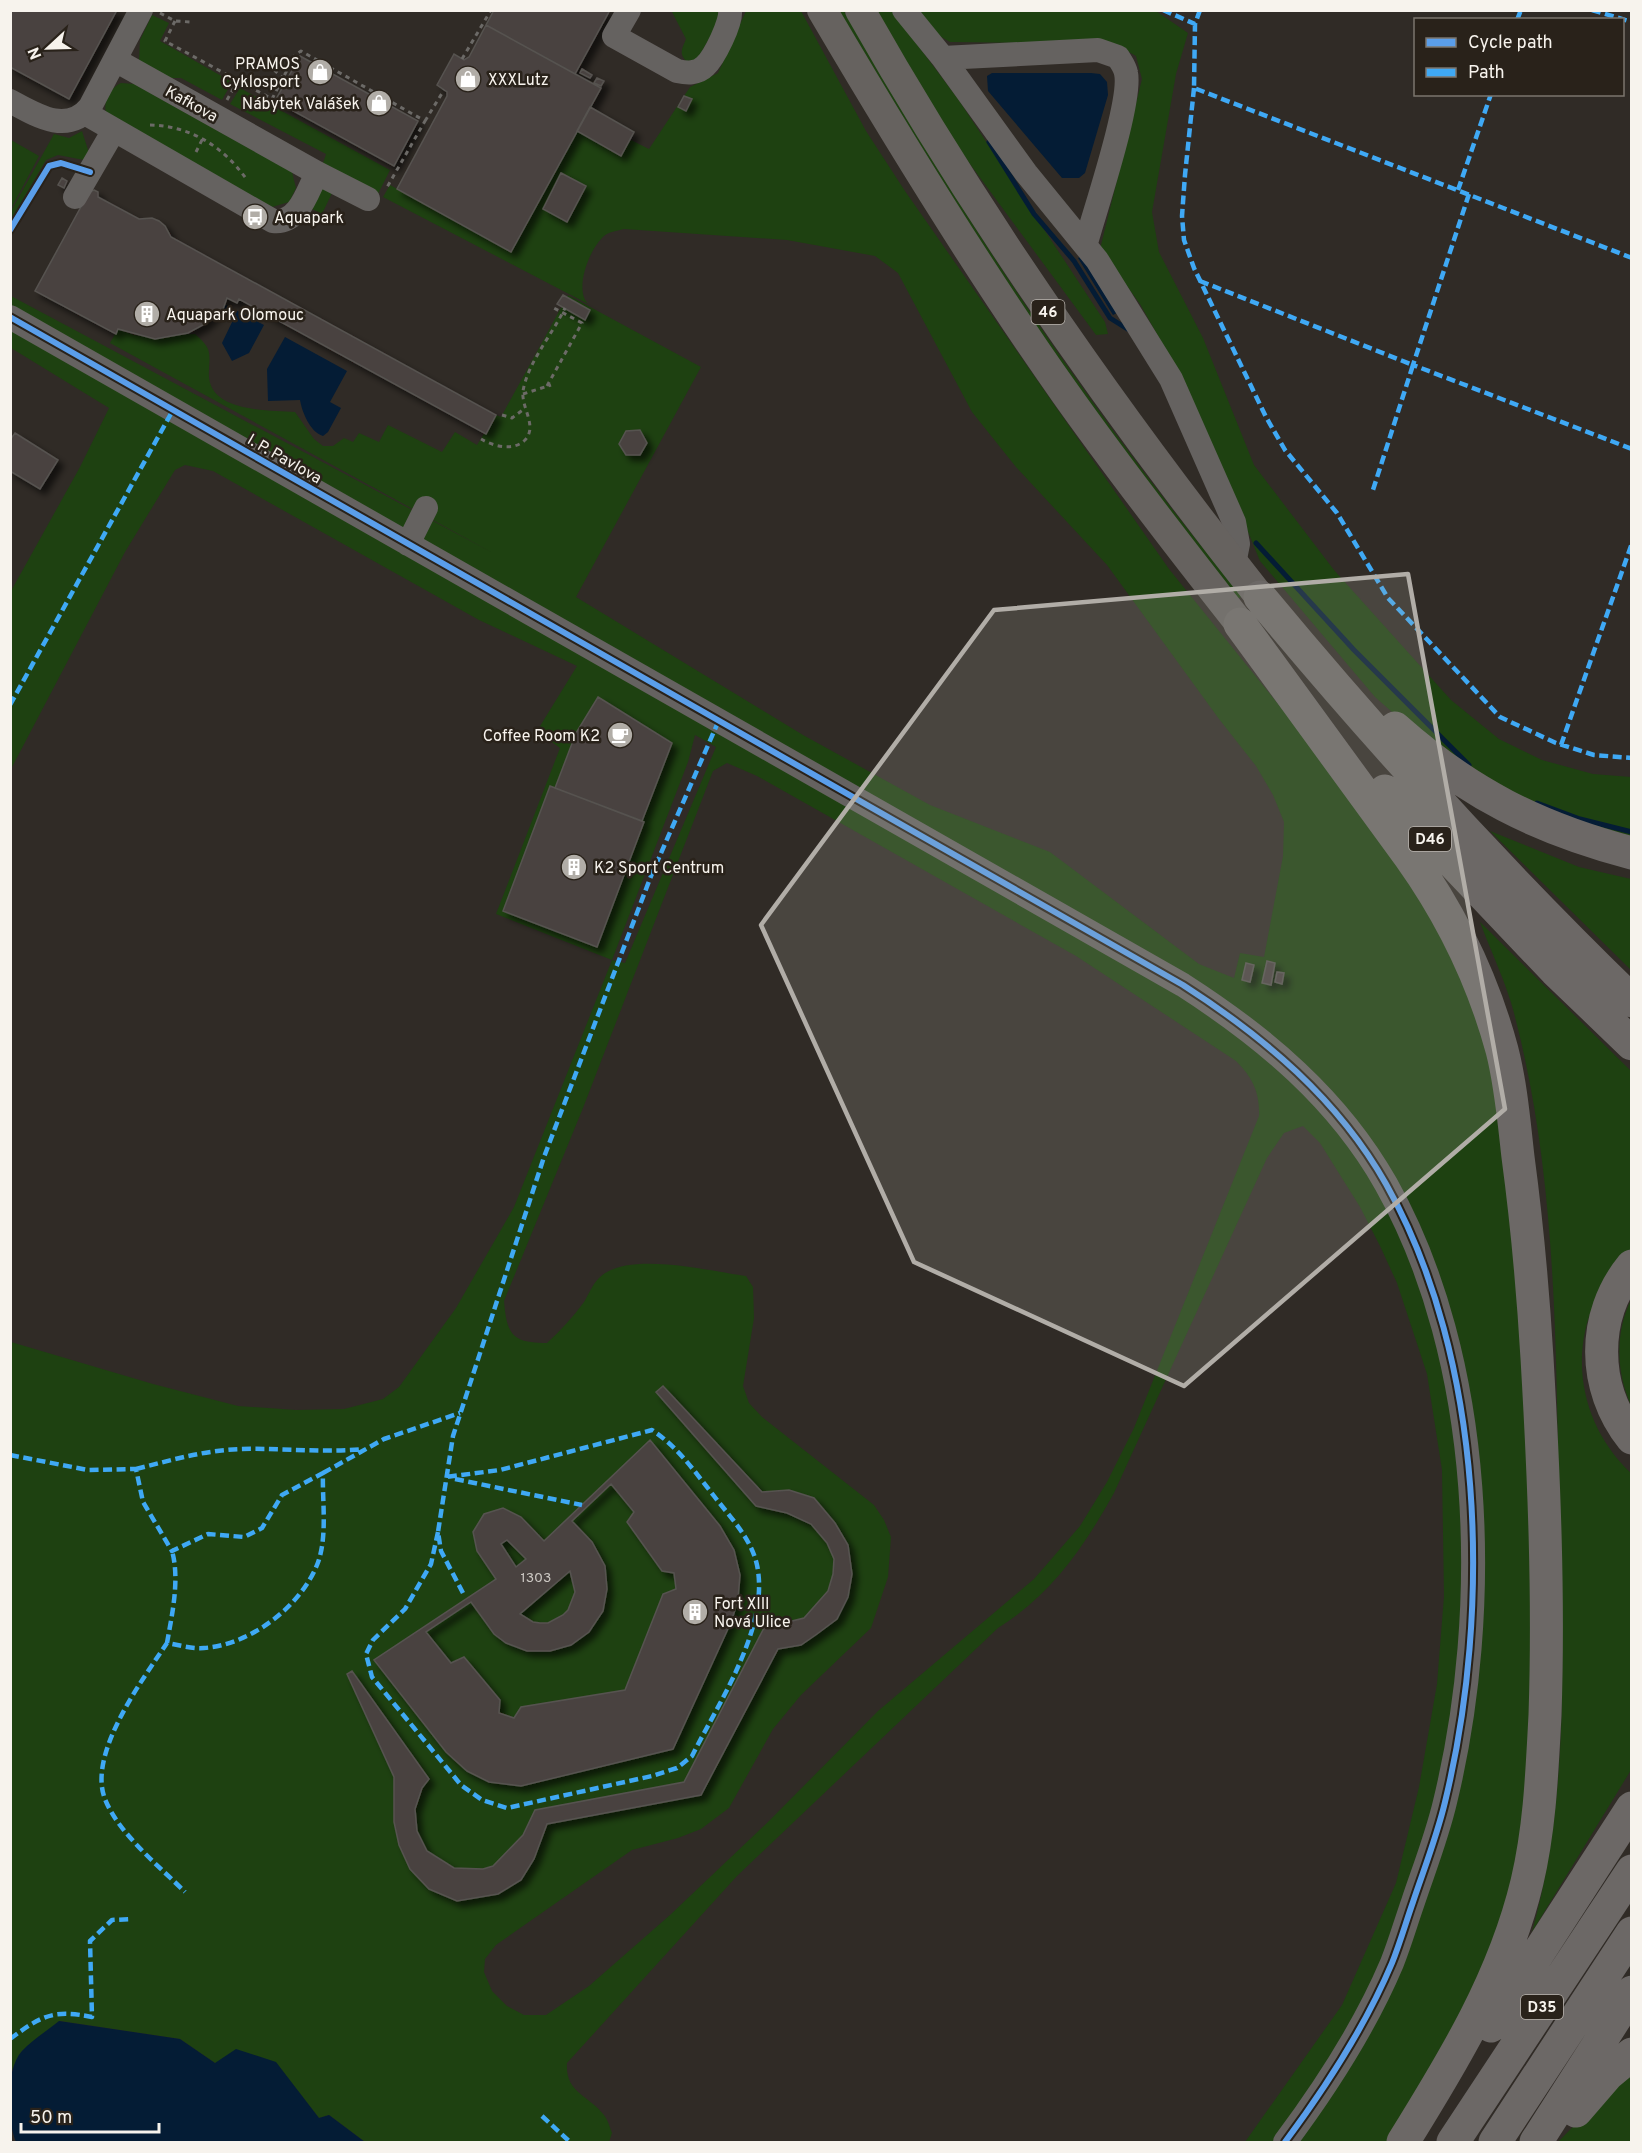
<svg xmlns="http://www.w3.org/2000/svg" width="1642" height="2153" font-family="Overpass,sans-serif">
<defs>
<filter id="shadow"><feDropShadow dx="5.5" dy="5.5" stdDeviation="3" flood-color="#0009"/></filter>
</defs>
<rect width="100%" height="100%" fill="#302b26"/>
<path fill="#1e4111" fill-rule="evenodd" d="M671,10H718L719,21L697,60L686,61C678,53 683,47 686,39Z
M746,11H801L866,131L905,191L1169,569L1333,772L1441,922L1487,1042L1513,1209L1535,1549L1525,1850L1478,1994L1391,2142H1245L1342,2005L1396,1883L1419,1787L1437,1684L1444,1596L1442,1470L1427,1374L1397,1283L1380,1246L1360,1207L1320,1143L1303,1126L1284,1133L1267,1158L1114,1493C1084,1547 1051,1595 998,1628L737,1876L567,2063C565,2093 589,2095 604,2115C608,2120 610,2128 612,2133L609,2142H365L329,2115L319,2118L275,2062L215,2063L180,2039L60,2021L21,2052L11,2072V1342L153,1384L238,1406L296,1410L344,1409L383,1399L399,1387L456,1308L514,1207L612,960L496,914L560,748L537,731L577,666L479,620L213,471L185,465L175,470L125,552L11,769V591L80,467L109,408L11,348V296L493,553L110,343L118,329C152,344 163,334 195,334C211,348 210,351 209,370C205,413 267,410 295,412L314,439L323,446H333L344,438L353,442L359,433L379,442L388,425L442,452L455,432L477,445L496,415L501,417L568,295L701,367L576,597L803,735L930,805L1050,852L1199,964L1234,978L1240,953L1264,957L1283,856L1284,822L1273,795L1256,766L1219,719L1107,565L1016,467L972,412L898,273L875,256L787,240L624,229C616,231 607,232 602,238C589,251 574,289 588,304L383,197L390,185L511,252L577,131L620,156L631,140L649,149L690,87L718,73ZM695,735L716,747L625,963L612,960L688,762ZM727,763L757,776L1076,956L1236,1061C1252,1077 1260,1092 1259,1116L1134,1428L1107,1482L1080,1526L1034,1579L878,1711L768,1822L670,1915L589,1986L546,2015H524L507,2006L492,1991L484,1972L485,1959L496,1945L632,1850L678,1838L701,1829L729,1808L773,1729L801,1695L871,1628L888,1577L891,1537L884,1520L874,1505L762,1417L749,1403L743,1386L754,1318L753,1287L746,1276C709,1271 626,1250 599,1278C592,1285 589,1294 584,1302C573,1317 561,1330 547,1343C512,1343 507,1335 504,1301L583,1108L713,771Z
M837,11H844C961,215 1091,415 1242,596L1238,599L1139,473L986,255Z
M876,11H892L958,99L1105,322L1108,334L1096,335L956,145Z
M916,11H1156L1188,33L1176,74L1152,212L1159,252L1203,338L1254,465L1334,570L1451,700L1499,739L1542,760L1593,774L1631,777V844L1553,820L1435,750L1375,697L1260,561L1221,466L1180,375L1140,304L1100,249L1142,79L1136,56L1115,44L950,42L931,31Z
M152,15L169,23L160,41L232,82L222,100L181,78H162L139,60L140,40Z
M121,83L134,84L292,172L296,188L289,202L272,207L106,113C103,101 110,88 121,83Z
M240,88L390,170L378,194L323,163L326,154L230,104Z
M82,131L89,153L84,160L58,155L46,160L11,220V211L54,134L69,138Z
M11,140L39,156L11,209Z
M320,186L334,189L322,214L312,209Z
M1490,831L1579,867L1631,879V970Z
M1480,922L1631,1071V1249C1623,1258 1613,1266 1606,1276C1601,1283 1598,1293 1595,1301C1568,1361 1584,1429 1631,1473V1770L1532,1932C1570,1796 1563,1653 1559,1513C1556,1346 1557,1176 1514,1013C1506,982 1491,952 1480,922Z
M1631,1300V1405C1616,1373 1615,1332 1631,1300Z
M1631,2068V2142H1558Z"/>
<path fill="#041c35" d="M992,73H1091L1100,74L1107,82L1108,95L1085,173L1079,178H1062L988,91L987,76Z
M1087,253L1122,310L1113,315L1078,258Z
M226,305L264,325L249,353L232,361L222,343L234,318L222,312Z
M285,337L347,371L330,402L341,408L328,432L323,436C310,432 302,412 300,400L268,401L267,369Z
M59,2021L180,2039L215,2063L236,2049L276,2062L319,2118L329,2115L365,2142H16C7,2121 5,2069 22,2051C32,2040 47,2031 59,2021Z"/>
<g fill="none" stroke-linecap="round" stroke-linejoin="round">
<path stroke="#041c35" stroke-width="5" d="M989,142L1034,214L1074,261L1110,318L1129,330
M1256,543L1354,650L1469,765
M1537,803L1580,819L1632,832"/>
</g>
<path fill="#484341" stroke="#575350" stroke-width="1.5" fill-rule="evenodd" filter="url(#shadow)" d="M10,10H117L69,99L10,67Z
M494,10H610L575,74L486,25Z
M486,25L601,88L511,252L397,189L447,96V92L437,85L454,54L464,60L469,57Z
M300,56L418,121L394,166L275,101Z
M582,69L592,75L590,78L580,73Z
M597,78L604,81L601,86L594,83Z
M684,96L692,99L686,111L678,107Z
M590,107L634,132L621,156L577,131Z
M561,173L586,186L567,222L543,209Z
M62,178L67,181L64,188L58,185Z
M94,190L98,192V197L139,219L152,218L159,221L165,226L171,237L496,415L486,434L239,299L237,303L227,298L222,312L220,310L203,325L188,333L155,339L118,329L116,334L35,291L89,192Z
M563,295L590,310L585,320L557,304Z
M640,430L647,443L640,455H626L619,444L626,431Z
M15,433L58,460L40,489L10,471V440Z
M598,697L672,743L642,821L555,788L576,733Z
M550,786L644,822L597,947L503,911Z
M1267,961L1275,963L1271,985L1262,983Z
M1246,963L1254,965L1250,982L1242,980Z
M1277,972L1284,973L1282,984L1275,982Z
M663,1386L762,1492L789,1490L814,1498L835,1523L848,1545L852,1574L848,1597L837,1619L817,1634L801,1645L778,1649L701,1795L547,1824L534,1859L521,1880L498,1894L457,1901L429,1889L410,1869L399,1845L394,1822V1777L347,1674L352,1671L429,1779L422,1788L415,1809L417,1831L427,1851L454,1868L483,1869L493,1866L523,1835L535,1810L684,1782L764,1628L804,1618L828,1591L833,1574L834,1559L827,1543L811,1524L787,1513L756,1506L656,1392Z
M650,1440L720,1526L734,1550L740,1575L738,1599L732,1620L673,1749L521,1786L489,1782L467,1771L446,1752L374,1660L496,1579L477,1551L473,1532L484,1514L503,1508L521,1517L544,1541ZM611,1484L634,1512L627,1522L662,1571L674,1573L676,1589L663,1594L625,1690L521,1707L514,1718L499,1713L500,1700L464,1657L451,1663L426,1632L471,1602L494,1634L506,1643L527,1651H550L571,1645L589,1632L603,1611L607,1589L605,1566L592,1542L572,1521ZM507,1540L526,1559L516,1567L501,1544ZM570,1571L575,1592L568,1610L563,1615L548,1623H540L533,1622L520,1614Z"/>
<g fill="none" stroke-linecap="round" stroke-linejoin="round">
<path stroke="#6c6a67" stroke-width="3" stroke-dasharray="4.5 4.5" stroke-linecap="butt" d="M160,13L175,21L191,22
M175,21L165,41L272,99L295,55L301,51L425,121L386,189
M462,59L491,10
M274,70L283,78
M227,100L236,84L241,83
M425,121L444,90
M150,125C191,126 224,147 247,180
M196,152L204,136
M547,386L582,323L552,307
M523,394L551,385
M502,415L512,418L524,409
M481,439C493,446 513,452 525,440C538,426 521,408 523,391C528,362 552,335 565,308"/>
<path stroke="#656260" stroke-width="24" d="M629,10L614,36L677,71C687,73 697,74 705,66C714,58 732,22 730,10
M904,10L943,58L1026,173L1097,260L1171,379L1234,522L1238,544L1234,564
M943,58L1098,50L1118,57C1121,62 1125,67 1126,73C1132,101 1095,210 1086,243
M117,61L317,173L368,199
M10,101C36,115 67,135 90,107L141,10
M85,113L273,221C299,224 307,192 317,173
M75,197L114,130
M10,317L1183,985C1264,1037 1338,1099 1386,1184C1485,1360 1492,1609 1445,1802C1437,1836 1424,1869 1413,1902C1406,1922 1400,1943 1392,1963C1365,2027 1326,2087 1285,2142
M408,544L426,508"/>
<path stroke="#66625f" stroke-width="30" d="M822,10C899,141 978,270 1065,393C1121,472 1180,548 1240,624
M860,10C977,217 1113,411 1260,597"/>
<path stroke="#6c6866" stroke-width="33" d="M1260,597C1377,738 1500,873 1632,1001
M1240,624L1410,857C1452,916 1483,980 1502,1050C1511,1085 1514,1122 1518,1157C1527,1224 1533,1291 1537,1358C1544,1477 1549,1596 1545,1715C1542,1771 1540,1827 1527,1882C1504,1978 1454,2060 1403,2142
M1395,728C1468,793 1537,828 1632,853
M1385,791L1555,970L1632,1044
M1632,1266C1591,1316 1592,1388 1632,1438
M1491,2026L1632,1808
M1576,2111L1608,2074L1632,2054
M1453,2142L1632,1871
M1495,2142L1632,1933
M1536,2142L1632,1992"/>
<path stroke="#3fa9f5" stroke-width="4.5" stroke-dasharray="9 4.5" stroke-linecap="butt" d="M1163,10L1195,24
M1200,10L1195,24L1194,88L1632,258
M1592,10L1632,22
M1517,20L1521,10
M1194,88L1185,175L1182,216L1184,240L1194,268L1266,417L1285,450L1337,513L1388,598L1500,717L1556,743L1594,755L1632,758
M1458,190L1491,94
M1469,194L1413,365L1632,449
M1200,281L1413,365L1372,493
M10,705L173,410
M1561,745L1632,543
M10,1455L88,1470L136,1469L143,1502L172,1551L208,1534L244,1537L262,1528L282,1495L323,1473C322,1501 328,1538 317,1565C300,1607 250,1645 204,1648C192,1649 179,1645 167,1643C143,1679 87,1754 105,1799C118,1833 160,1867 185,1892
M136,1469C172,1460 205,1450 242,1449C283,1448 323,1453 363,1449
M323,1473L384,1439L460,1413
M455,1479L582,1505
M438,1532L431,1564L405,1609L373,1640L366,1654L372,1677L461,1785L482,1800L507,1808L652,1776L677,1768L692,1756C719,1702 770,1627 757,1565C751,1538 730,1517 714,1496C695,1472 678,1447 652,1430L500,1470L446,1477
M463,1593L441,1551L438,1532L453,1436L544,1157L651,876L719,720
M167,1643C172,1615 180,1579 172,1551
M10,2039C41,2016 53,2009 92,2017L90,1941L112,1920L132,1919
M542,2116L570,2142"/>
<g stroke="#29221a" stroke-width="10">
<path id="cycleway" d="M10,230L49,166L61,163L90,172
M10,317L1183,985C1264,1037 1338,1099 1386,1184C1485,1360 1492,1609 1445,1802C1437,1836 1424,1869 1413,1902C1406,1922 1400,1943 1392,1963C1365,2027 1326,2087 1285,2142"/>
</g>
<use href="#cycleway" stroke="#5a9eea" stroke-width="6"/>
</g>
<path fill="#b1ada7" fill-opacity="0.2" stroke="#b1ada7" stroke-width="4.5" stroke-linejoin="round" d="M1408,574L1505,1109L1184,1386L914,1262L761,925L994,610Z"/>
<defs>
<g id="shop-disc" transform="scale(1.35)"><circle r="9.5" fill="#b1ada7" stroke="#29221a"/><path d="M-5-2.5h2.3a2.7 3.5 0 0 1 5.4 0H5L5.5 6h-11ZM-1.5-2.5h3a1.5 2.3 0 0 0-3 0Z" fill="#fff"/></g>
<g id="bus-disc" transform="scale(1.35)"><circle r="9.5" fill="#b1ada7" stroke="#29221a"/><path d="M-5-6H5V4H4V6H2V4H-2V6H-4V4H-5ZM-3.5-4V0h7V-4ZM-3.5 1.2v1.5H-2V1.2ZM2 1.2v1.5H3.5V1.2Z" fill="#fff"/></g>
<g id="building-disc" transform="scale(1.35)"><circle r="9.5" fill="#b1ada7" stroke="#29221a"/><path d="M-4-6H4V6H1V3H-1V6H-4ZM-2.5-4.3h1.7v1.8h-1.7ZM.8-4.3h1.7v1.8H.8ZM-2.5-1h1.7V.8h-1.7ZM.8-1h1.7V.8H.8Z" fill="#fff"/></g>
<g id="cafe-disc" transform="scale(1.35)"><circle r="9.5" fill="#b1ada7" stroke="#29221a"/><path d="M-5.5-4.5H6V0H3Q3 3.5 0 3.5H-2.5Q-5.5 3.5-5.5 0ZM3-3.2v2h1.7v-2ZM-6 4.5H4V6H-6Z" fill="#fff"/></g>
</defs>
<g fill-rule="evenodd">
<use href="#shop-disc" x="320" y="72"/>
<use href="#shop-disc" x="468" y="79"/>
<use href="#shop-disc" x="379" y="103"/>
<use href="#bus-disc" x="255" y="217"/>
<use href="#building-disc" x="147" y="314"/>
<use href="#cafe-disc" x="620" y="735"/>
<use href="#building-disc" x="574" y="867"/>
<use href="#building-disc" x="695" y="1612"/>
</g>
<g text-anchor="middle" stroke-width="5" stroke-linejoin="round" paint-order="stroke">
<g font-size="14" fill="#cbc7c2">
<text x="536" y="1582">1303</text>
</g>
<g fill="#29221a" stroke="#b9b4ae" stroke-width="1.5">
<rect x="1031.5" y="300" width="33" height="24" rx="4.5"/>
<rect x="1409" y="827" width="42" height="24" rx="4.5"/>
<rect x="1521" y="1995" width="42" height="24" rx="4.5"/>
</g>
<g font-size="15" font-weight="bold" fill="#f7f3ed">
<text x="1048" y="317">46</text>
<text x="1430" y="844">D46</text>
<text x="1542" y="2012">D35</text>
</g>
<g font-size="16" fill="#f7f3ed" stroke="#29221a" text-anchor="start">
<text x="300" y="69" text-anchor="end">PRAMOS<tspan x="300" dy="18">Cyklosport</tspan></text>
<text x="488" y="85">XXXLutz</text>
<text x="360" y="109" text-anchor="end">Nábytek Valášek</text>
<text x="274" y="223">Aquapark</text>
<text x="166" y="320">Aquapark Olomouc</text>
<text x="600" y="741" text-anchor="end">Coffee Room K2</text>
<text x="594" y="873">K2 Sport Centrum</text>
<text x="714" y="1609">Fort XIII<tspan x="714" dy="18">Nová Ulice</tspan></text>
</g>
<g font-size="16" fill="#f7f3ed" stroke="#29221a">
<text transform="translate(192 103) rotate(29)" y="6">Kafkova</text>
<text transform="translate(285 458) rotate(30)" y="6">I. P. Pavlova</text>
</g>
</g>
<rect width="1642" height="2153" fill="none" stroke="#f7f3ed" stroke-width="24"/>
<rect x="1414" y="18" width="210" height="78" fill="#29221a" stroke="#7b766e" stroke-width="1.5"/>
<rect x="1426" y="38" width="30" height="9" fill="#5a9eea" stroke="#7b766e" stroke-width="1.5"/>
<text x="1468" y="48" font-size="18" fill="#f7f3ed">Cycle path</text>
<rect x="1426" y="68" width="30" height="9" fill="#3fa9f5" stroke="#7b766e" stroke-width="1.5"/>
<text x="1468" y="78" font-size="18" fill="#f7f3ed">Path</text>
<g transform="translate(48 48) rotate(248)" stroke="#29221a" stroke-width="4.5" paint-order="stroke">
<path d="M0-4.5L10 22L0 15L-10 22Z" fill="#f7f3ed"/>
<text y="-9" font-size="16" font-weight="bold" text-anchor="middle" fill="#f7f3ed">N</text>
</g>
<path d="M21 2123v9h138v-9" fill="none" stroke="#f7f3ed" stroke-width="3"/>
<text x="30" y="2123" font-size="18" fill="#f7f3ed" stroke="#29221a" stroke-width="4.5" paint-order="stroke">50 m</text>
</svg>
